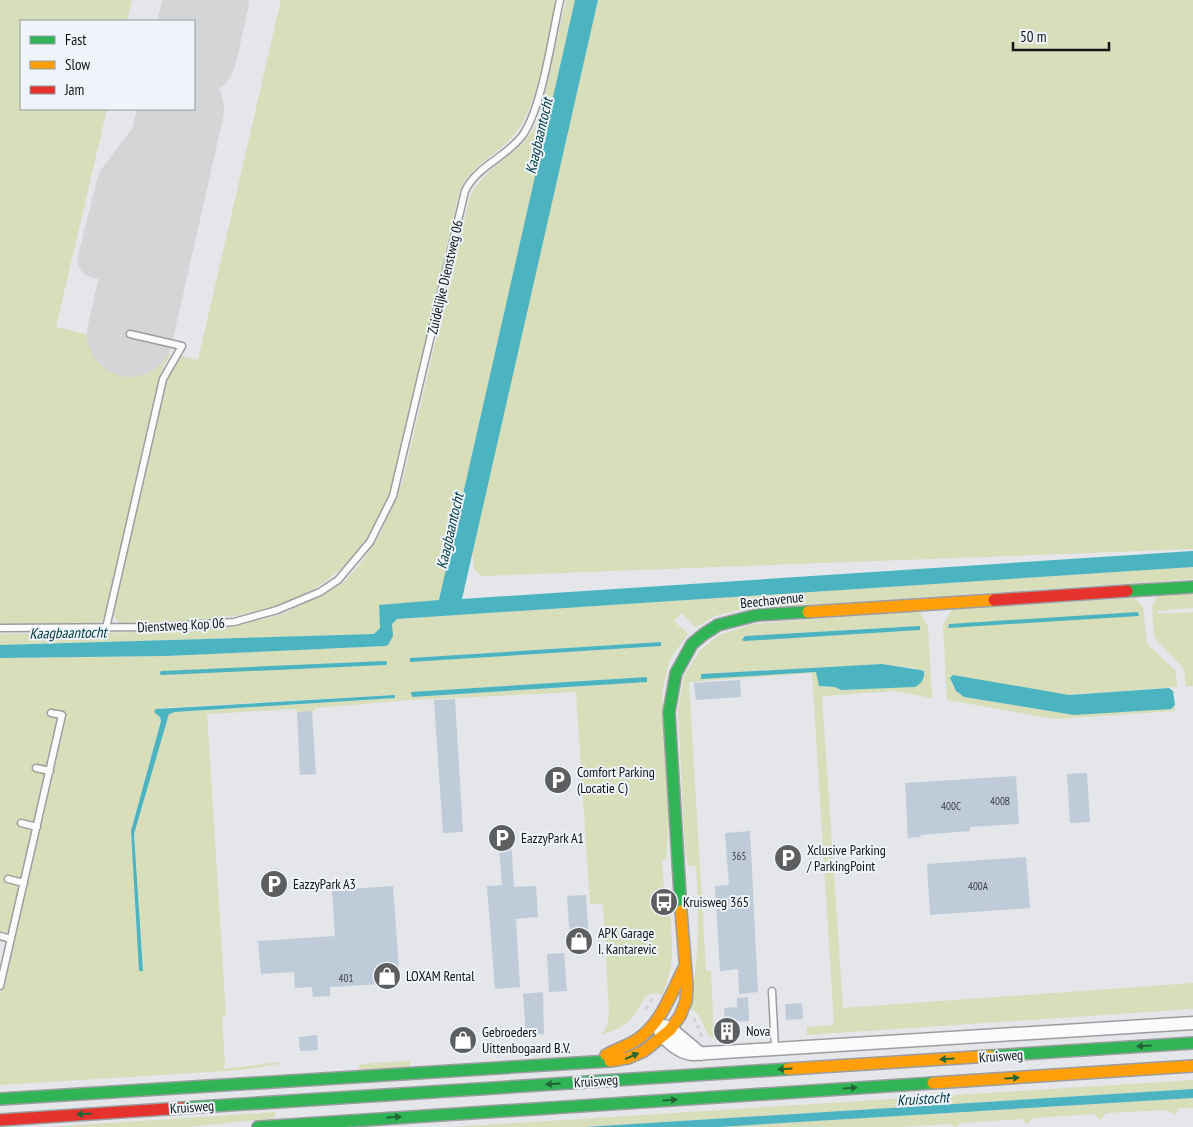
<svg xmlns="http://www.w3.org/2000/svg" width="1193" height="1127" font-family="'PT Sans Narrow',sans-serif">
<rect width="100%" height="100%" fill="#e4e6e9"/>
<path fill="#d8ddba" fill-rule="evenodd" d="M0,0H132L127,21H21V109H107L56,327L171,354L162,368L105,616L101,622L96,624H0Z
M281,0H556C547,38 540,100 517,131C500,154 472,163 460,190L392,485C357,589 282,617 180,621C161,622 138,626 119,623L113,615V609L165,382L181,356L198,360Z
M566,0H575L439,601L379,605L380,628L374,634L0,645V634L155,632L230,627L282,614L325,594L345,581L360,564L379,536L402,483L470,196C487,163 523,155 539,119Z
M598,0H1193V549L482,576C471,570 473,559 473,548Z
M1193,567V579L738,610L715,616L696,627L681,613L674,621L688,634L670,659L662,692L669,819L666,859H662L664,887L660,888L661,903H665L671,917L672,954L671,967L663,995C640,988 644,1007 632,1018C624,1027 612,1031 601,1035L607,1026L609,1014L603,904H590L576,692L410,700L315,708V711L297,712L296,709L207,714L226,1016L222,1017L225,1064L223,1069L279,1062V1064L241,1070L0,1085V996L66,712L49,709L48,715L59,718L47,767L36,765L34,771L45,774L34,823L20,821L19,827L32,830L21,878L8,875L6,882L20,886L9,934L0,932V658L166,656L385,646L392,624L397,619ZM661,642V646L411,662L410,658ZM646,677L647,682L412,697L411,692ZM394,695L395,698L175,712L169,714L134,834L143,970L139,971L131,831L161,721L159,715L161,708Z
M1193,594V608L1158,611V614L1193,612V686H1186L1184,669L1154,637L1152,606L1158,596Z
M1135,598L1143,607L1147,644L1176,671L1177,687L1069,695L950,678C952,686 957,693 964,697L1074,715L1173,708L1175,705V711L1054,719L947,700L943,625L952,609Z
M919,611L928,626L932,698L894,691L822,696L843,1008L1193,983V1009L807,1035V1027L834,1025L812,673L689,682L706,971H711L714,1038L708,1035L699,1015L689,1007C700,960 699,913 696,866H688L685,851L678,709L684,676L700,650L719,635L753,624ZM920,626L742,640L745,636ZM882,664L914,668L924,673L919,685L841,690L835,687L819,686L818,674L815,672L701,679V674Z
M410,1061V1067L360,1070L359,1064Z
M1193,1080V1089L585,1127H451Z
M1193,1098V1108H1179L1174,1115L1167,1110L1106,1113L1101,1120L1094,1114L1033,1118L1027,1124L1021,1119L960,1123L956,1127L948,1124L898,1127H719Z
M275,1112V1118L187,1127H50Z"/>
<path fill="#4cb4c0" d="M575,0H598L462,599L1193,551V567L397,619L392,624L393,636L388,645L385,646L166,656L0,658V645L374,634L380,628L379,605L439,600Z
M1138,612L1139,616L948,628L949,624Z
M920,626V630L744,641L742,640L745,636Z
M661,642V646L410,662V658Z
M882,664L920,670L924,671C925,678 921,685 914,687L841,690L835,687L819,686L816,672L701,679V674Z
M953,675L1069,695L1169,688L1173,691L1175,705L1171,709L1074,715L964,697L956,691L950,678Z
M647,677V682L412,697L411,692Z
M395,695V698L175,712L169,714L134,834L143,971H139L131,831L161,721L160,717L154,712L156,709Z
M1193,1089V1098L719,1127H585Z"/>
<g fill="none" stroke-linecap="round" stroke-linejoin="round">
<path stroke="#4cb4c0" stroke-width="4" d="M162,673L385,663"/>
<path stroke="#d4d5d6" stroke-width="35" d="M144,270L95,260L115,180L169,109"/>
<path stroke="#d4d5d6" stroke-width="86" d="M194,54L206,0
M130,334L181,109"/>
</g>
<path fill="#bfcbd8" d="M740,680L741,697L696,700L694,683Z
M455,699L463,832L443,833L434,700Z
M312,711L316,774L300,775L297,712Z
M1087,773L1090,822L1070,823L1067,774Z
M1016,776L1019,824L970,827V831L920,835L921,837L908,838L905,783Z
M750,831L758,992L739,994L738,969L720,971L715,886L729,885L725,833Z
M498,838H511L514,887L536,886L538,917L516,919L520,987L495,989L487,886L502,885Z
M1026,857L1030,908L930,915L927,864Z
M393,886L400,983L330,987V996L313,997L312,987L295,988L294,972L261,974L258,941L335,936L332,890Z
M586,895L589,939L570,940L567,896Z
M564,953L567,991L549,992L547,954Z
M543,992L544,1034L526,1035L523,994Z
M748,997L749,1021L725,1022L724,1008L737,1007V998Z
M802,1003L803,1019L786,1020L785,1004Z
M469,1027L470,1043L458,1044L457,1028Z
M317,1035L318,1050L300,1051L299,1037Z"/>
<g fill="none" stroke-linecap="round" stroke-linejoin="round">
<g stroke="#9b9da0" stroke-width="9">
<path id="lane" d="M0,628L158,627L234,622L277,610L320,592L338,580L370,542L393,496L465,191C477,166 505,158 522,136C542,109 552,35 560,0
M106,628L163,379L182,346L130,334
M36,768L50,771
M21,823L37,827
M8,879L24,883
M0,936L11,939
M0,986L62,715L51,713
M772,991L775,1049"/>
</g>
<g stroke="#9b9da0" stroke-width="15">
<path id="street" d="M664,1026L670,1028L701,1054
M659,1029C665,1041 679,1053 693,1054L1193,1023"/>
</g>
<g stroke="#9b9da0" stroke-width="14">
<path id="fast" d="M1127,591L1193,587
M681,911L669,712L676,673L692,644L704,634L718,625L757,615L808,612
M990,1056L1193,1043
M0,1099L610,1061
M182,1108L788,1069
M258,1127L933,1083"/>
</g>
<g stroke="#9b9da0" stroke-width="14">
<path id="slow" d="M808,612L994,600
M606,1055C616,1049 628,1046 638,1039C661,1023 671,994 683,970
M610,1061L628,1058L644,1051L670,1030L680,1016L686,1001L687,985L681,911
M788,1069L990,1056
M933,1083L1193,1066"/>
</g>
<g stroke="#9b9da0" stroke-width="14">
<path id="jam" d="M994,600L1127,591
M0,1120L182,1108"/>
</g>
<path stroke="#cccdce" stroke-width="2.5" stroke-dasharray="4 4" stroke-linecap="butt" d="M646,1009L652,999
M694,1018L703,1039"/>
<use href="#lane" stroke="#fbfbfc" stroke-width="6"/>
<use href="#street" stroke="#fbfbfc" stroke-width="12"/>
<use href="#fast" stroke="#30b455" stroke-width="11"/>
<use href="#slow" stroke="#ff9f0a" stroke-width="11"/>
<use href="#jam" stroke="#e5322d" stroke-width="11"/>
</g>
<defs><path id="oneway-solid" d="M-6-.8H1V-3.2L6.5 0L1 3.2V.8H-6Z" transform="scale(1.25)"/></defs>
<g fill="#216436">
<use href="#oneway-solid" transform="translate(1144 1046) rotate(176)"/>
<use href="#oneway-solid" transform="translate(632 1056) rotate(-24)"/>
<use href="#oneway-solid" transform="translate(947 1059) rotate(176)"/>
<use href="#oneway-solid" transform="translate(785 1069) rotate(176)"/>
<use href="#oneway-solid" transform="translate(1012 1078) rotate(-4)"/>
<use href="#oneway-solid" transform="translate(553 1084) rotate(176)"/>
<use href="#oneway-solid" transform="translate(850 1088) rotate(-4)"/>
<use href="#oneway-solid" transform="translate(670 1100) rotate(-4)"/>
<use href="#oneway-solid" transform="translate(84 1114) rotate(176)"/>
<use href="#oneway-solid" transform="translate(394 1117) rotate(-4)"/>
</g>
<defs>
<g id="parking-disc" transform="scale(1.4375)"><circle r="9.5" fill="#5c5e60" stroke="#eef4fa"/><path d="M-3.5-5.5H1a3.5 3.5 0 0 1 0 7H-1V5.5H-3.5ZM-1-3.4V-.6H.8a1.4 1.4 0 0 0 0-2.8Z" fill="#fff"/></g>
<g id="bus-disc" transform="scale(1.4375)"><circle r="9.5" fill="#5c5e60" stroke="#eef4fa"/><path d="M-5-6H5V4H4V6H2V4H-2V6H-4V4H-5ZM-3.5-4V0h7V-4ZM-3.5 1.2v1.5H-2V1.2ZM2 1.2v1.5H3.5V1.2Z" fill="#fff"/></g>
<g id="shop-disc" transform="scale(1.4375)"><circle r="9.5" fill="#5c5e60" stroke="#eef4fa"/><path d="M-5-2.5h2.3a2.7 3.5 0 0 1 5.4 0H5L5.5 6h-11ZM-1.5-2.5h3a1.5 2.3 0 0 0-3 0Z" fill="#fff"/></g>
<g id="building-disc" transform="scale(1.4375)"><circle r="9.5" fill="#5c5e60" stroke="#eef4fa"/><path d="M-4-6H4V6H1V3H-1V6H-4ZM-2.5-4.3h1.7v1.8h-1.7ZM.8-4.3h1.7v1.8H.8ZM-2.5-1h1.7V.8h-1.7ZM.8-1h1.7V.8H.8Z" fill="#fff"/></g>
</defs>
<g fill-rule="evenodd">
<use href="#parking-disc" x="558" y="780"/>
<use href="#parking-disc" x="502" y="838"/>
<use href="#parking-disc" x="788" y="858"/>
<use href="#parking-disc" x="274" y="884"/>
<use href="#bus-disc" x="664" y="902"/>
<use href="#shop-disc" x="579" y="941"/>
<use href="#shop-disc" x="387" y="976"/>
<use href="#building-disc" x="727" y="1031"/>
<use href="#shop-disc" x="463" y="1040"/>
</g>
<g text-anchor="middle" stroke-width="4" stroke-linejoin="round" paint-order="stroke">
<g font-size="11" fill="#3d4246">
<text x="1000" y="805">400B</text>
<text x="951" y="810">400C</text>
<text x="739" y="860">365</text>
<text x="978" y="890">400A</text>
<text x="346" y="982">401</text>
</g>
<g font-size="14" fill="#121416" stroke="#eef4fa">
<text transform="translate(445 277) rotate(-77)" y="5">Zuidelijke Dienstweg 06</text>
<text transform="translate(772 600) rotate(-6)" y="5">Beechavenue</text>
<text transform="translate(181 625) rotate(-3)" y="5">Dienstweg Kop 06</text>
<text transform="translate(1001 1056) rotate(-4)" y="5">Kruisweg</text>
<text transform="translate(596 1081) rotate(-4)" y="5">Kruisweg</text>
<text transform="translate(192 1107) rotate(-4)" y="5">Kruisweg</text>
</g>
<g font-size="14" fill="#121416" stroke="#eef4fa" text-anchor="start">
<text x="577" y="777">Comfort Parking<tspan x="577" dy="16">(Locatie C)</tspan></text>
<text x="521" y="843">EazzyPark A1</text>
<text x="807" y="855">Xclusive Parking<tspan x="807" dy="16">/ ParkingPoint</tspan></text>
<text x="293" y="889">EazzyPark A3</text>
<text x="683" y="907">Kruisweg 365</text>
<text x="598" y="938">APK Garage<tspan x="598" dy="16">I. Kantarevic</tspan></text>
<text x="406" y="981">LOXAM Rental</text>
<text x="746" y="1036">Nova</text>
<text x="482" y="1037">Gebroeders<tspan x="482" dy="16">Uittenbogaard B.V.</tspan></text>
</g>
<g font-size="15" font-style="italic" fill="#003940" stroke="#eef4fa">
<text transform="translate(539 136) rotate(-77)" y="5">Kaagbaantocht</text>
<text transform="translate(450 531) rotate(-77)" y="5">Kaagbaantocht</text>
<text transform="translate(68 633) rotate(-1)" y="5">Kaagbaantocht</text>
<text transform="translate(923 1099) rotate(-4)" y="5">Kruistocht</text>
</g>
</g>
<rect x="20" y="20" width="175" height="90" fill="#eef4fa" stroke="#969a9f"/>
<rect x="30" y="36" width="25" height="8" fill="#30b455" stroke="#969a9f"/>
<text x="65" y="45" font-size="15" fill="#121416">Fast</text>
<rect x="30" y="61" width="25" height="8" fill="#ff9f0a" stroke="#969a9f"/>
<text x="65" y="70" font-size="15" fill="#121416">Slow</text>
<rect x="30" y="86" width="25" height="8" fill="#e5322d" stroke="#969a9f"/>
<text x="65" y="95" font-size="15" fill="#121416">Jam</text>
<path d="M1013 42v8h96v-8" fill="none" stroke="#121416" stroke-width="2.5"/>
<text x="1020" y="42" font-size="15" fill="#121416" stroke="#eef4fa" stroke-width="4" paint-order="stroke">50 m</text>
</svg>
